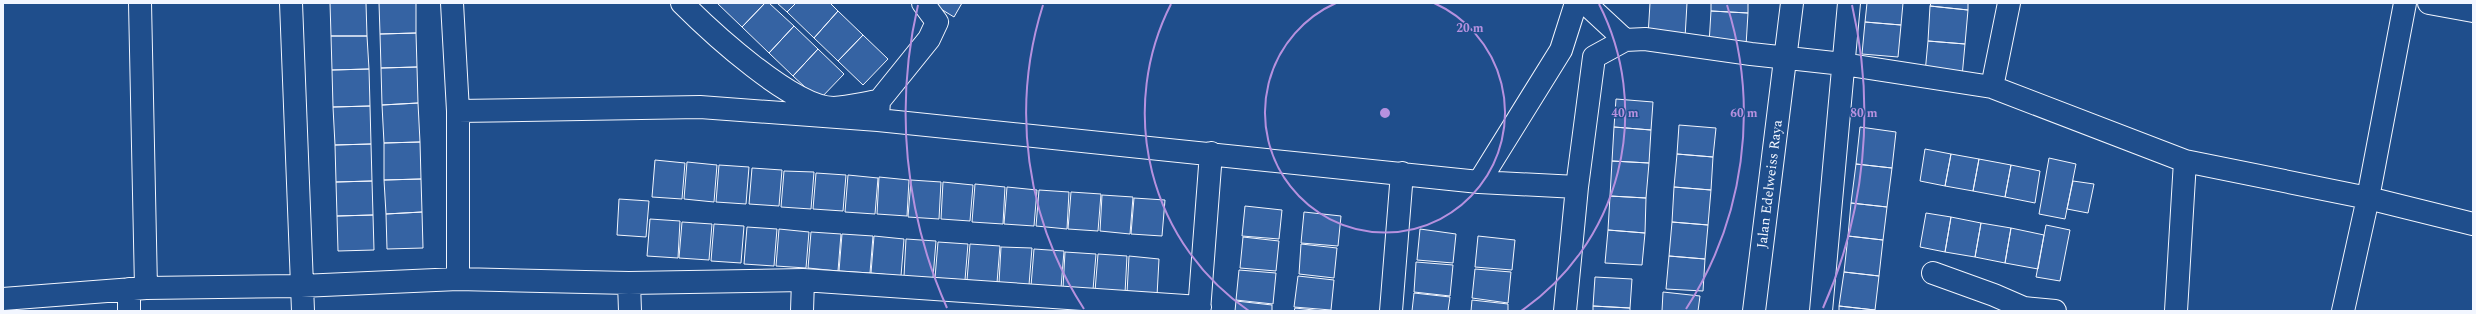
<svg xmlns="http://www.w3.org/2000/svg" width="2476" height="314" font-family="Spectral,serif">
<rect width="100%" height="100%" fill="#1f4e8c"/>
<path fill="#3563a3" stroke="#f2f6ff" d="M330,3H366L367,36H331Z
M379,3H416V33L380,34Z
M717,3H765L742,27Z
M765,3H769L794,26L769,53L742,27Z
M777,3H796L787,12Z
M796,3H830L838,11L814,38L787,12Z
M931,3H962L954,17Z
M1650,3H1687L1685,38L1648,36Z
M1711,3H1748V13L1711,11Z
M1867,3H1903L1901,25L1865,22Z
M1931,3H1968V10L1930,6Z
M1930,6L1968,10L1965,44L1928,41Z
M838,11L863,35L838,61L814,38Z
M1711,11L1748,13L1746,46L1709,44Z
M1865,22L1901,25L1898,57L1862,54Z
M794,26L818,49L793,76L769,53Z
M416,33L417,67L381,68L380,34Z
M863,35L888,59L863,85L838,61Z
M331,36H367L369,69L332,70Z
M1928,41L1965,44L1962,77L1925,73Z
M818,49L844,74L819,100L793,76Z
M417,67L418,103L382,105L381,68Z
M369,69L370,106L333,107L332,70Z
M1616,99L1653,102L1651,130L1614,127Z
M418,103L420,142L384,143L382,105Z
M370,106L371,144L335,145L333,107Z
M1679,125L1716,128L1713,157L1677,154Z
M1614,127L1651,130L1649,163L1612,161Z
M1860,127L1896,132L1892,168L1856,164Z
M420,142L421,179L384,180V143Z
M371,144L372,181L336,182L335,145Z
M1925,149L1951,154L1945,186L1920,181Z
M1677,154L1713,157L1711,190L1674,187Z
M1951,154L1979,159L1973,191L1945,186Z
M2049,158L2076,164L2065,219L2039,214Z
M1979,159L2011,165L2005,197L1973,191Z
M655,160L685,163L682,199L652,197Z
M1612,161L1649,163L1646,198L1610,196Z
M687,162L717,165L714,202L684,199Z
M1856,164L1892,168L1887,207L1851,203Z
M719,165L749,167L746,204L716,202Z
M2011,165L2040,171L2035,203L2005,197Z
M752,168L782,170L779,206L749,204Z
M784,171L814,172L811,209L781,207Z
M816,173L846,175L843,211L813,209Z
M848,175L878,178L875,214L845,212Z
M879,177L909,180L907,216L877,214Z
M421,179L422,212L386,214L384,180Z
M911,180L941,182L939,219L908,217Z
M372,181L373,215L337,216L336,182Z
M2073,181L2094,184L2088,213L2067,209Z
M943,182L973,185L970,221L941,219Z
M975,184L1005,187L1003,224L972,222Z
M1007,187L1037,190L1034,226L1004,224Z
M1674,187L1711,190L1708,225L1672,222Z
M1039,190L1069,192L1067,229L1036,226Z
M1071,192L1101,194L1098,231L1068,229Z
M1102,195L1133,197L1130,234L1100,231Z
M1610,196L1646,198L1645,233L1608,230Z
M1134,198L1165,200L1162,236L1131,234Z
M619,199L649,201L646,237L617,235Z
M1851,203L1887,207L1883,240L1848,236Z
M1245,206L1282,210L1279,239L1242,236Z
M422,212L423,248L387,249L386,214Z
M1304,212L1341,216L1338,246L1301,243Z
M1926,213L1951,217L1945,252L1920,247Z
M373,215L374,250L338,251L337,216Z
M1951,217L1981,223L1975,257L1945,252Z
M650,219L680,221L678,258L647,256Z
M682,222L712,224L709,260L679,258Z
M1672,222L1708,225L1705,259L1669,256Z
M1981,223L2011,228L2005,263L1975,257Z
M714,224L744,226L741,263L711,261Z
M2046,225L2070,230L2060,281L2036,277Z
M747,227L777,229L774,266L744,264Z
M2011,228L2044,235L2038,269L2005,263Z
M779,229L809,232L806,268L776,266Z
M1420,229L1456,234L1453,263L1417,260Z
M1608,230L1645,233L1642,265L1605,263Z
M811,232L841,234L838,271L808,268Z
M842,234L873,236L870,273L839,271Z
M874,236L904,239L901,276L871,273Z
M1478,236L1515,240L1512,270L1475,267Z
M1848,236L1883,240L1879,276L1844,272Z
M1243,237L1279,241L1276,271L1240,268Z
M906,239L936,241L933,278L904,276Z
M938,242L968,244L965,280L935,278Z
M970,244L1000,246L997,283L967,280Z
M1301,244L1337,248L1334,278L1299,274Z
M1001,247L1032,248L1029,285L999,283Z
M1034,249L1064,251L1061,288L1031,286Z
M1065,252L1096,254L1093,290L1063,288Z
M1098,254L1127,256L1125,293L1095,291Z
M1129,256L1159,259L1157,296L1127,293Z
M1669,256L1705,259L1703,291L1666,289Z
M1416,262L1453,265L1450,296L1414,292Z
M1475,269L1511,272L1508,303L1472,298Z
M1239,270L1276,273L1273,304L1236,300Z
M1844,272L1879,276L1875,310L1839,306Z
M1298,276L1334,280L1331,310L1294,307Z
M1595,277L1632,279L1630,308L1593,306Z
M1663,292L1700,296L1698,311H1662Z
M1414,293L1450,297L1448,311H1412Z
M1472,300L1508,304V311H1471Z
M1236,301L1272,305V311H1235Z
M1593,306L1630,308V311H1593Z
M1839,306L1875,310V311H1839Z
M1295,308L1323,311H1294Z"/>
<g fill="none" stroke-linecap="round" stroke-linejoin="round">
<g stroke="#f2f6ff" stroke-width="24">
<path id="minor" d="M140,3L146,288
M291,3L303,311
M452,3L458,111V279
M682,3C711,32 793,108 834,108C849,107 865,103 879,101
M1585,3L1625,40
M2429,3L2473,11
M1992,87L2185,161L2368,198L2473,224
M458,111L700,107L878,120L1479,182L1577,187
M878,116L879,101L929,39L937,22L923,3
M1479,182L1561,50L1576,3
M1933,273L1994,295L2024,308
M629,283L630,311
M129,289V311
M3,299L146,288L301,286L458,279L629,283L803,280L1200,307
M802,311L803,280
M1199,311L1211,153
M1391,311L1402,173
M1565,311L1577,187L1594,57L1625,40L1645,39L1751,54L1843,64L1992,87L2009,3
M1754,311L1792,3
M1821,311L1849,3
M2014,311L2024,308L2055,311
M2176,311L2185,161
M2343,311L2368,198L2405,3"/>
</g>
<use href="#minor" stroke="#1f4e8c" stroke-width="22"/>
</g>
<g fill="none" stroke="#b691df" stroke-width="2">
<path d="M1434 3A120 120 0 1 1 1336 3"/>
<path d="M1249 311A240 240 0 0 1 1171 4M1599 4A240 240 0 0 1 1521 311"/>
<path d="M1084 309A359 359 0 0 1 1043 5M1727 5A359 359 0 0 1 1686 309"/>
<path d="M947 308A479 479 0 0 1 918 5M1852 5A479 479 0 0 1 1823 308"/>
</g>
<g text-anchor="middle" stroke-width="3" stroke-linejoin="round" paint-order="stroke">
<g font-size="14" fill="#f2f6ff" stroke="#1f4e8c">
<text transform="translate(1769 184) rotate(-83)" y="5">Jalan Edelweiss Raya</text>
</g>
</g>
<circle cx="1385" cy="113" r="6" fill="#b691df" stroke="#1f4e8c" stroke-width="2"/>
<g font-size="12" text-anchor="middle" font-weight="bold" fill="#b691df" stroke="#1f4e8c" stroke-width="3" stroke-linejoin="round" paint-order="stroke">
<text x="1470" y="32">20 m</text>
<text x="1625" y="117">40 m</text>
<text x="1744" y="117">60 m</text>
<text x="1864" y="117">80 m</text>
</g>
<rect width="2476" height="314" fill="none" stroke="#f2f6ff" stroke-width="8"/>
</svg>
